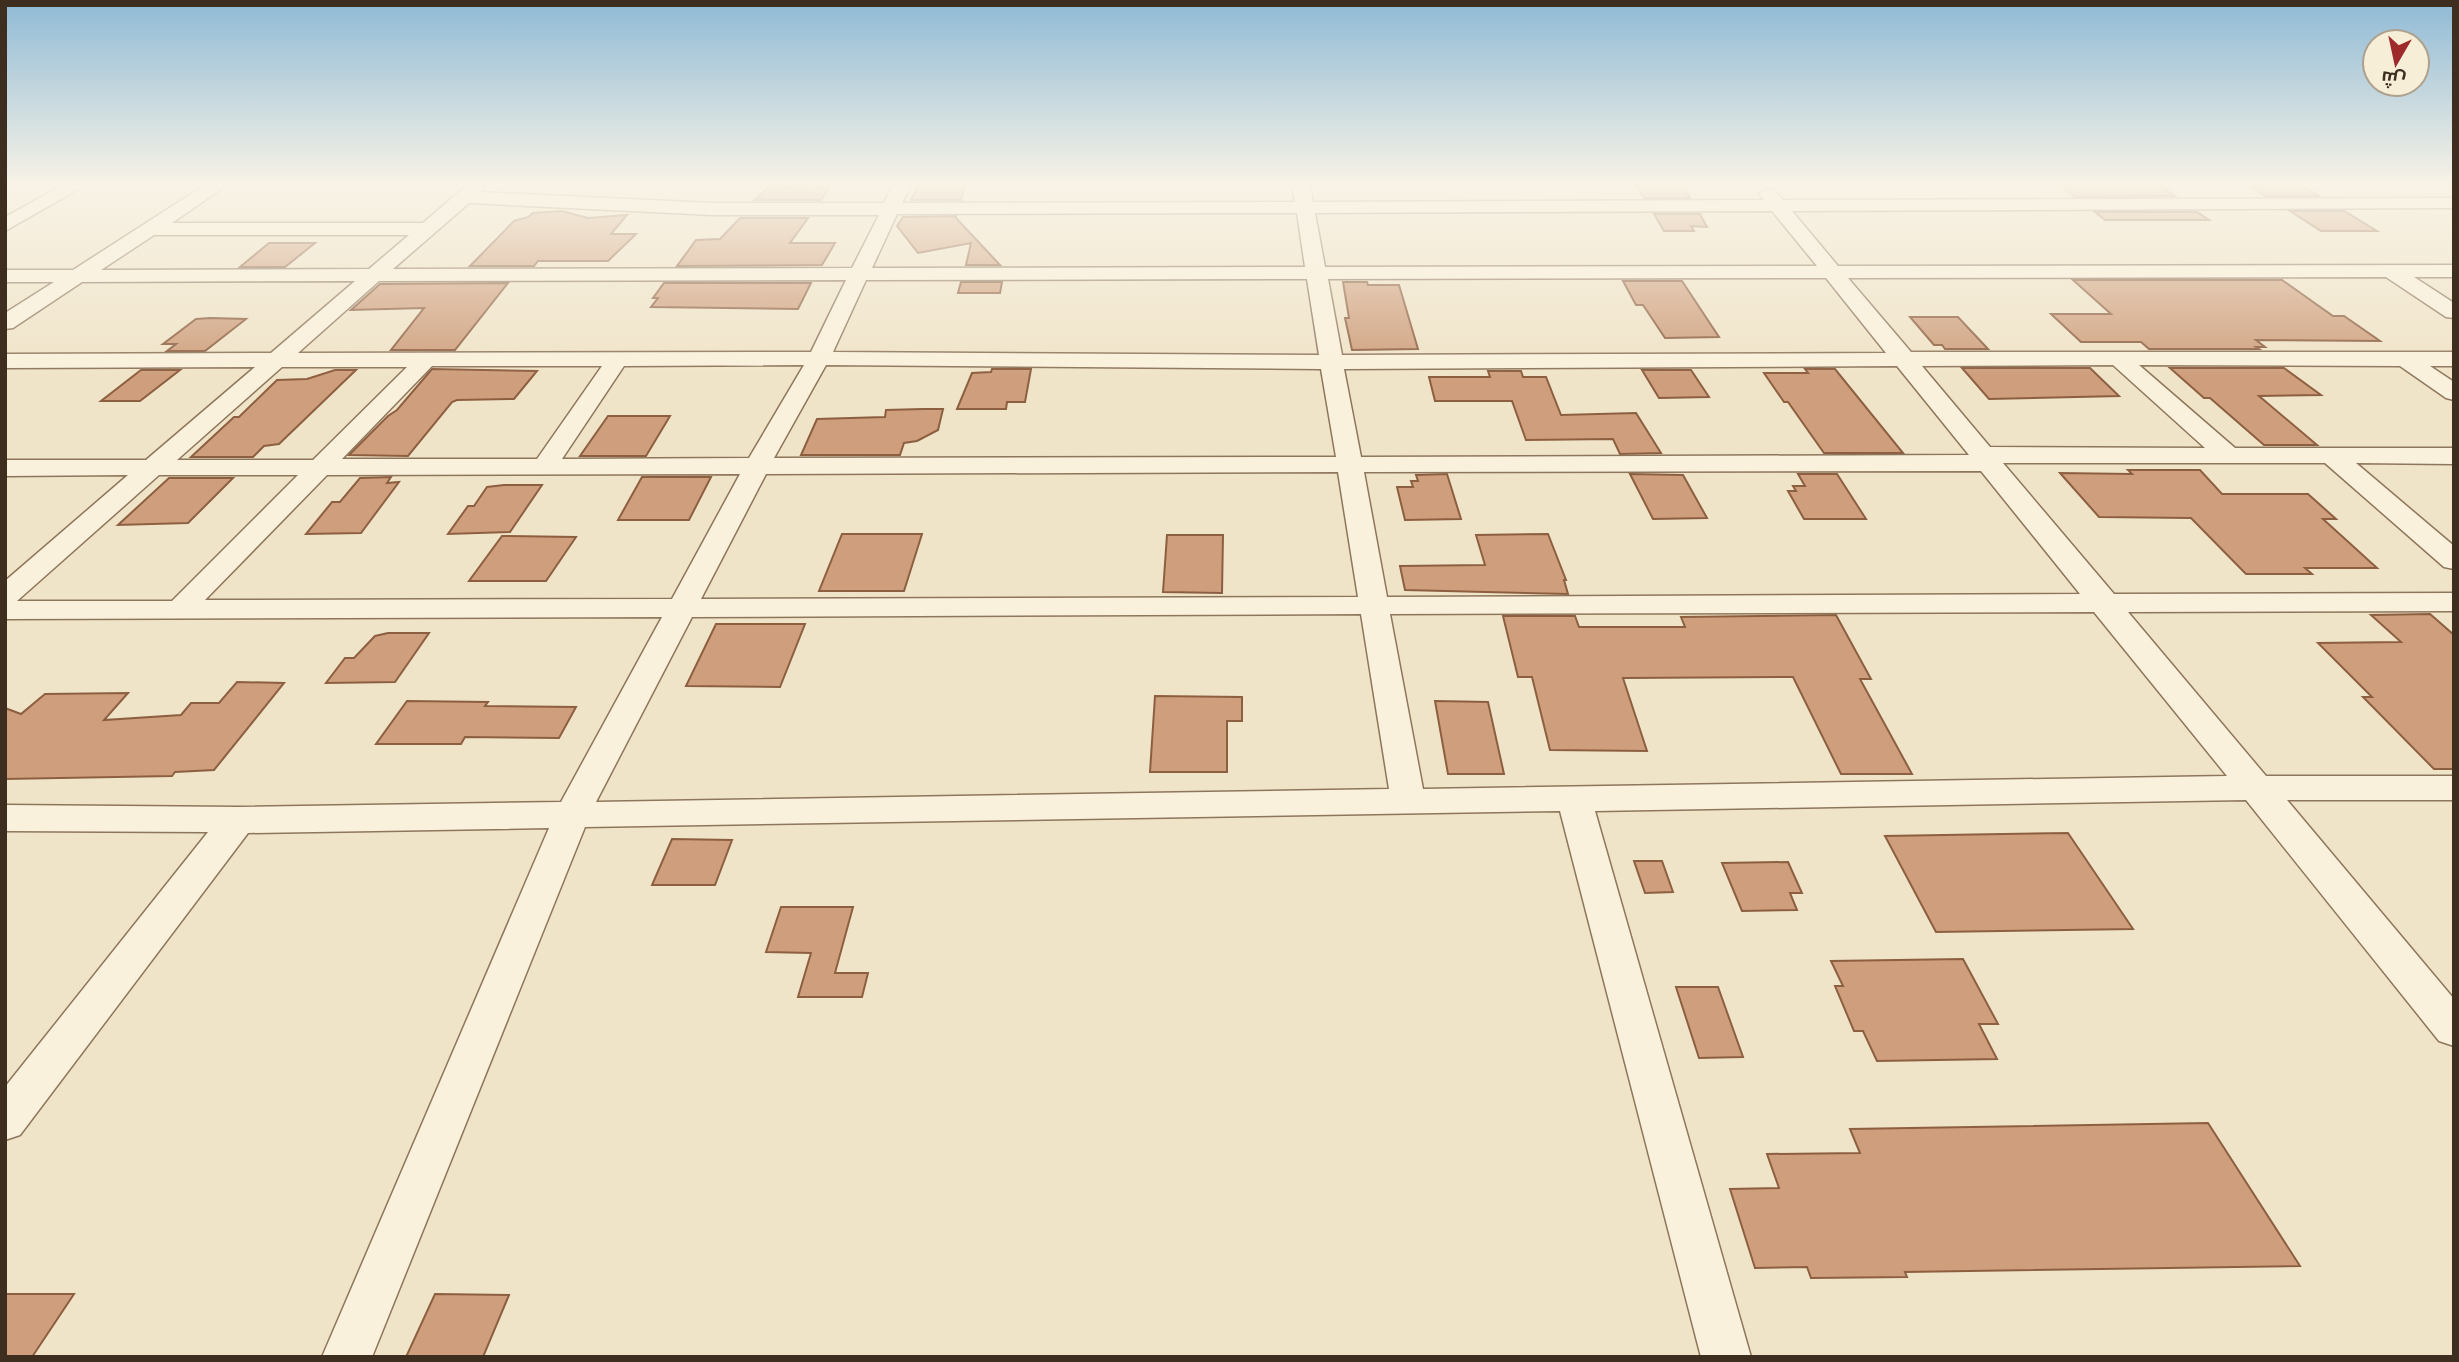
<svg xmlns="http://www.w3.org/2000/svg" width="2459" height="1362" font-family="Merriweather,Cairo,serif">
<rect width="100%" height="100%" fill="#f0e4c8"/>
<path fill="#cf9f7d" stroke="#8d5f41" stroke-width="2" d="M924,185H965L961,200H911L917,187Z
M1636,185H1683L1690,198H1644Z
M2060,185H2159L2175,196L2075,197Z
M2248,185H2302L2319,196H2265Z
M768,187L829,188L821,200H755Z
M562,211L588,218L627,215L611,234H636L608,261H538L534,266H470L514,221L528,217L533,213Z
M2290,211H2344L2377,231H2321Z
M2095,212H2197L2209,220H2105Z
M1654,214H1700L1707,227L1691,226L1694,231H1664Z
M956,216V218L1000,265H966L971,243L918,253L897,226L903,217Z
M740,218H808L790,243H835L822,265L677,266L696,240L720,239Z
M269,243H315L285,267H240Z
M2073,280H2282L2333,316H2344L2380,341L2256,340L2265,347H2256L2259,349H2149L2141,342H2081L2051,314H2111Z
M1623,281H1682L1719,337L1665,338L1643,305H1636Z
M961,282H1002L1000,293H958Z
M1343,282H1367L1368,285H1399L1418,349L1352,350L1345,318H1349Z
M508,283L455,350H391L424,308L351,310L380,284Z
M664,283H811L798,309L651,307L658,298H653Z
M1910,317H1958L1988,349H1945L1942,345H1934Z
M196,319L210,318L246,319L205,351H167L176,344H163Z
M1962,368H2090L2119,396L1989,399Z
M2170,368H2284L2321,395L2259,396L2317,445H2264L2210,398H2204Z
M432,369L537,371L514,399L457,400L452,402L408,456L349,455L388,416L397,410Z
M992,369H1031L1025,402H1007L1006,409H957L972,373L991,372Z
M1805,369H1835L1903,453H1824L1788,402H1784L1764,373H1808Z
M141,370H180L140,401H101Z
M335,370H356L279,444L264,446L253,457H191L234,417H239L277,380L307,379Z
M1642,370H1691L1709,397L1659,398Z
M1488,371H1521L1523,377H1546L1561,415L1636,413L1661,453L1620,454L1613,439L1526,440L1512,401H1435L1429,377H1490Z
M923,409H943L938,430L917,441L904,443L900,455H801L817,419L885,417L886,410Z
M608,416H670L646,456H580Z
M2128,470H2200L2222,494H2308L2336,519H2323L2377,568H2305L2312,574H2246L2191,518L2099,517L2060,473L2132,474Z
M1447,474L1461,519L1405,520L1397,487H1413L1411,481H1418L1416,475Z
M1630,474L1683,475L1707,518L1653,519Z
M1798,474H1837L1866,519H1804L1788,491H1796L1793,486H1805Z
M391,477L387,483L399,482L361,533L306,534L332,502H340L360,478Z
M642,477H711L689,520H618Z
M169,478H233L188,523L118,525Z
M504,485H542L510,532L448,534L468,506H474L487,487Z
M842,534H922L904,591H819Z
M1548,534L1566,580H1564L1568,594L1405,590L1400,566L1485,565L1476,535Z
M1167,535H1223L1222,593L1163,592Z
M502,536L576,537L546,581H469Z
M2430,614L2454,635V769H2434L2363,697H2372L2318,643L2401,642L2371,615Z
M1836,615L1871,679H1860L1912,774H1841L1793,677L1623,678L1647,751L1550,750L1532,677H1518L1503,616H1575L1579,627H1685L1681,617Z
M716,624H805L780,687L686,686Z
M388,633H429L395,682L326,683L345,658H354L375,636Z
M237,682L284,683L214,770L175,772L172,776L5,779V708L21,714L45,694L128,693L104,720L181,715L191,703H219Z
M1155,696L1242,697V721H1227V772H1150Z
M407,701L488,702L485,706L576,707L559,738L465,737L461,744H376Z
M1435,701L1488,702L1504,774H1448Z
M2068,833L2133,929L1936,932L1885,836Z
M672,839L732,840L715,885H652Z
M1634,861H1662L1673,892L1645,893Z
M1788,862L1802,893H1790L1797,910L1742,911L1722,863Z
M781,907H853L835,973H868L862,997H798L811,953L766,952Z
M1963,959L1998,1024H1979L1997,1059L1877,1061L1863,1031H1854L1835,986H1843L1831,961Z
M1676,987H1718L1743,1057L1699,1058Z
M2208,1123L2300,1266L1905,1272L1907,1277L1811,1278L1807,1267L1755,1268L1730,1189L1779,1188L1767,1154L1860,1153L1850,1129Z
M5,1294H74L32,1357H5Z
M435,1294L509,1295L483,1357H406Z"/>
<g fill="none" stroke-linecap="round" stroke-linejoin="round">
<g stroke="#8d765c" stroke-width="3">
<path id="minor" d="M63,185H86L5,231V217Z
M205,185H227L172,223H423L467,185H487L480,192L712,203H884L893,185H911L902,203L1295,202L1292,185H1310L1313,202L1764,200L1759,194L1768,189L1774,190L1783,200L2454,198V208L1792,211L1838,266L2454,265V277H2414L2454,303V318L2446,317L2386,277L1848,278L1911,352H2454V366H2430L2454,382V400L2446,398L2400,366L2139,365L2235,448H2454V464L2356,463L2454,546V569L2444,567L2325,463H2003L2114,594L2454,593V611L2128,612L2266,776H2454V800H2287L2454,999V1046L2439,1041L2246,800L1595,811L1751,1357H1701L1560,811L585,827L372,1357H322L549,828L248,833L20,1135L5,1140V1087L208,832L5,831V805L238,807L561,802L662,617L5,619V581L128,475L5,476V460H146L255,367L5,368V354L271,353L355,281L82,282L13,328L5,329V313L54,282H5V270H73ZM469,203L712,215H879L852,268L393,269ZM1772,211L1817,266L1325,267L1315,213ZM1297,213L1305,267L872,268L897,214ZM154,235H409L369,269L101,270ZM1826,278L1886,353L1342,355L1328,279ZM1307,279L1319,355L833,352L866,280ZM846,280L811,352L298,353L379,281ZM804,365L749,458L562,459L624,366ZM826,365L1321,369L1336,457L774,458ZM2113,365L2205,448L1990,447L1922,366ZM432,366H602L537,459H342ZM1897,366L1969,455L1361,457L1344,369ZM282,367H407L313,460H177ZM1981,471L2080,594L1387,597L1364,472ZM1338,472L1358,597L701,599L766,474ZM740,474L672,599L205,600L327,475ZM159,475H298L172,601H17ZM2094,612L2227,776L1423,789L1390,614ZM1361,614L1389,789L596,802L692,617Z"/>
</g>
<use href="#minor" fill="#faf1dc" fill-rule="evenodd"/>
</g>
<linearGradient id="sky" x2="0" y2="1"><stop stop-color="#8fbad6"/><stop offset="0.49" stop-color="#f8f3e6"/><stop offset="1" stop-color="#f8f3e6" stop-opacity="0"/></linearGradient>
<rect width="2459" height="376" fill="url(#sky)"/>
<rect width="2459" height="1362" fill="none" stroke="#3d2e20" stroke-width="14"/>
<g transform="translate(2396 63) rotate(189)"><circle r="33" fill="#f7eed8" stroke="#ada18e" stroke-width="2"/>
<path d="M0-5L12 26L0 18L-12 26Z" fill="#9e2a2b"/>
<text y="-10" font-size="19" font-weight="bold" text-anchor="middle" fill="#3d2e20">ش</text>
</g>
</svg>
